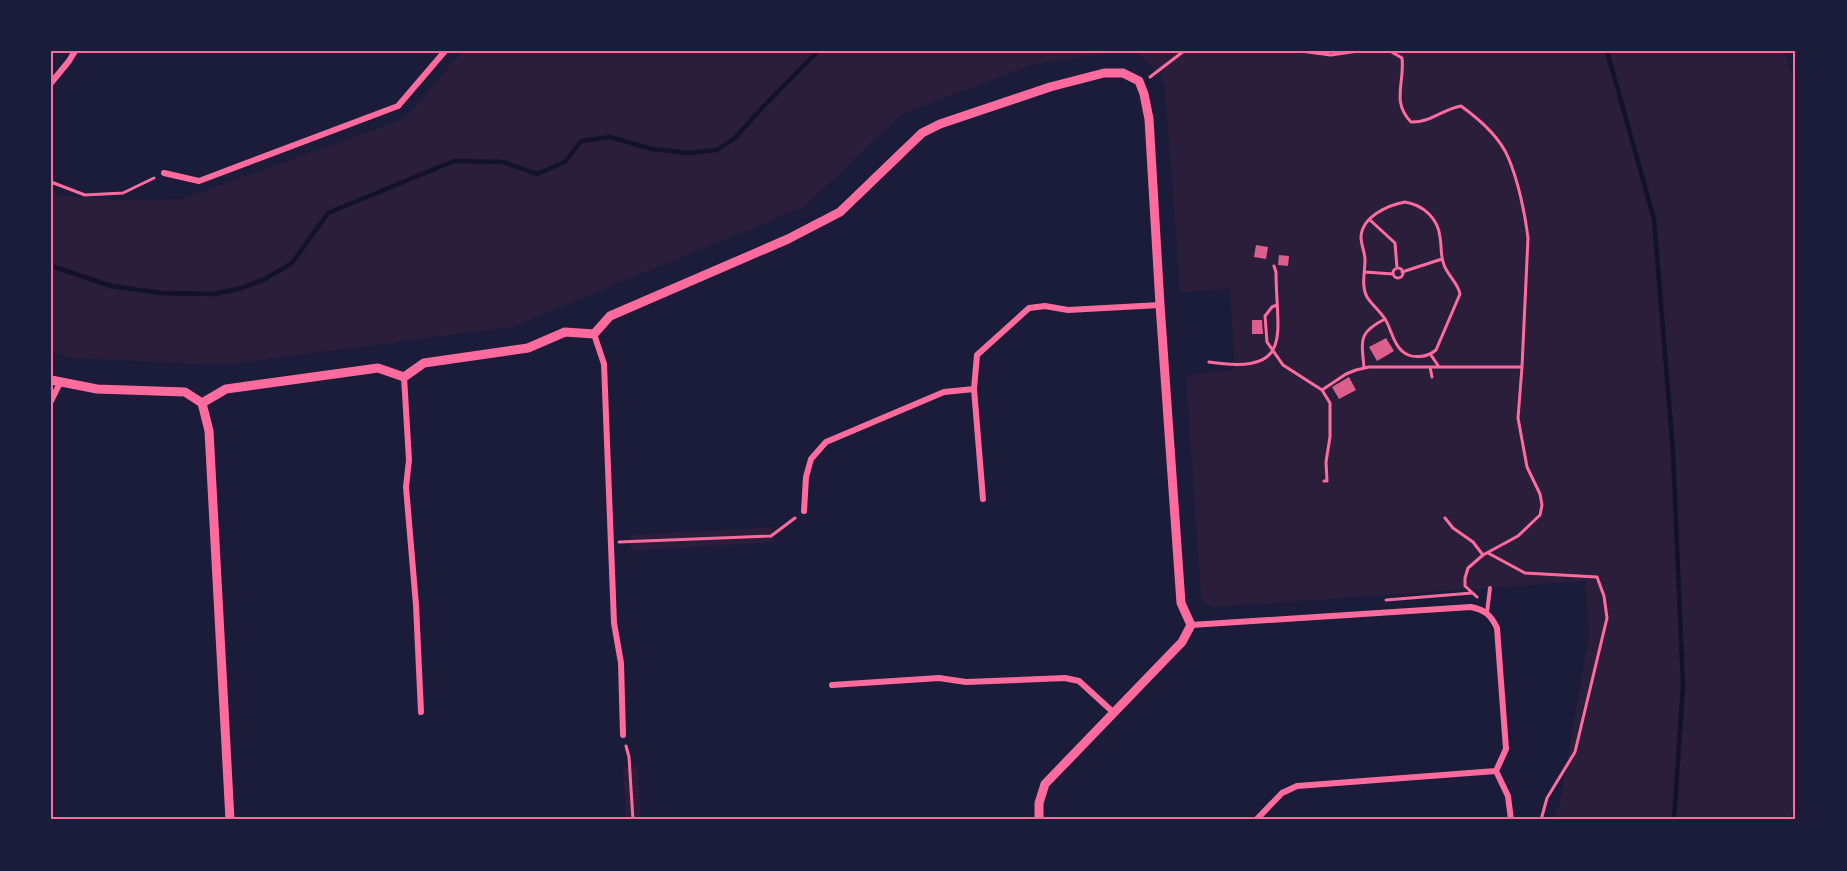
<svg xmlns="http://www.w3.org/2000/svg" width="1847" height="871" font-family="Quicksand,sans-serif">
<rect width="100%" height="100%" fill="#1b1b3a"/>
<path fill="#2a1e3b" d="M462,51H1122L1032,65L902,114L804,207L512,327L224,365L69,358L51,351V189L60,196L126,200L182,199L406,118Z
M1136,51H1785L1796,91V797L1790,820H1553L1560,803L1589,634L1585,581L1217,607L1209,606L1201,598L1186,375L1235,370L1230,289L1180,292L1165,86L1161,76Z
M773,527L774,542L631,551L630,535Z
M638,766L641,820H626L623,767Z"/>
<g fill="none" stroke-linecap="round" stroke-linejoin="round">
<path stroke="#12122b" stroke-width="4.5" d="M1607,51L1654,219L1673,452L1683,686L1674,820
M51,266L111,286L161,293L214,294L242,288L265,279L292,263L328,213L454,161L503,162L537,174L565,162L581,141L610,137L652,149L688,153L717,150L735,138L760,110L818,51"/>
</g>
<path fill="#dd5f8e" d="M1256,245L1268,247L1266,259L1254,257Z
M1279,255L1289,256L1288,266L1278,265Z
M1252,320H1262L1263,334H1252Z
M1386,338L1394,351L1377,361L1369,347Z
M1349,377L1356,390L1339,399L1332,387Z"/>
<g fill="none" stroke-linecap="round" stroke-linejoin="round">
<path stroke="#ff6b9d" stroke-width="3" d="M1300,51L1331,55L1358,51
M1390,51L1402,58C1405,83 1391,101 1411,122C1430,123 1443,109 1461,106C1479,119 1499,136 1508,157C1518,180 1525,213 1528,238L1522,367L1518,418L1527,467L1540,494L1542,505L1540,515L1518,536L1483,555L1468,568L1465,578V586L1477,597
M1150,77L1184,51
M51,182L85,195L123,193L154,178
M1405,202C1423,205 1438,218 1440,237C1442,247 1440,255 1444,265C1448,276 1458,283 1460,294L1436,350C1428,357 1412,360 1402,351C1393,344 1391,328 1385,319C1380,311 1372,305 1367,297C1361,286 1365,272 1365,260C1365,252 1361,245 1361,237C1362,216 1389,205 1405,202Z
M1370,220L1395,243L1397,268
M1393 273a5 5 0 1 1 10 0a5 5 0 1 1-10 0Z
M1365,272L1393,274
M1402,272L1442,259
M1277,305L1272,307L1265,316L1267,342L1283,365L1322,390L1330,403V437L1326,462L1327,481H1324
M1431,355L1439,367
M1209,362C1296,375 1276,334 1276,272L1274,266
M1430,367H1522
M1364,368C1362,341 1357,333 1385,319
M1322,390L1346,374L1356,370L1369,367H1430L1432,377
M1445,518L1453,528L1473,542L1483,555
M619,542L771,536L795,518
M1488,553L1525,573L1597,577L1604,596L1607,618L1575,752L1547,798L1541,820
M1386,600L1472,593
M626,746L629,757L633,820"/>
<path stroke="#ff6b9d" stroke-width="4" d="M1487,612L1490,588"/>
<path stroke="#ff6b9d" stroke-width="6" d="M51,83L69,61L75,51
M164,173L199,181L398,106L445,51
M594,334L604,364L614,623L621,663L623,735
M404,377L409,460L406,487L416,605L421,712
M51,401L60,383
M983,499L974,389L977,355L1029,308L1045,306L1068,310L1160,305
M804,511L806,477L811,459L826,442L944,392L974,389
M1191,625L1471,607C1485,610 1491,615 1497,628L1506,749L1496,771L1508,796L1511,820
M832,685L939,678L966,682L1065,678L1079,681L1114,713
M1256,820L1282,793L1297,786L1496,771"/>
<path stroke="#ff6b9d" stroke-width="9" d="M51,380L97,389L185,392L202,403L226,389L378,368L404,377L424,363L528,348L565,332L594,334L610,316L788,239L840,212L922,133L940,124L1050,87L1104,73H1123L1139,81L1144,94L1149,119L1160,305L1181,603L1191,625L1182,642L1045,784L1039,803V820
M202,403L209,431L230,820"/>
</g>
<rect width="1847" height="871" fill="none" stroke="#1b1b3a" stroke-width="105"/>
<rect x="52" y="52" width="1742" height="766" fill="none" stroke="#ff6b9d" stroke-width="2"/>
</svg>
